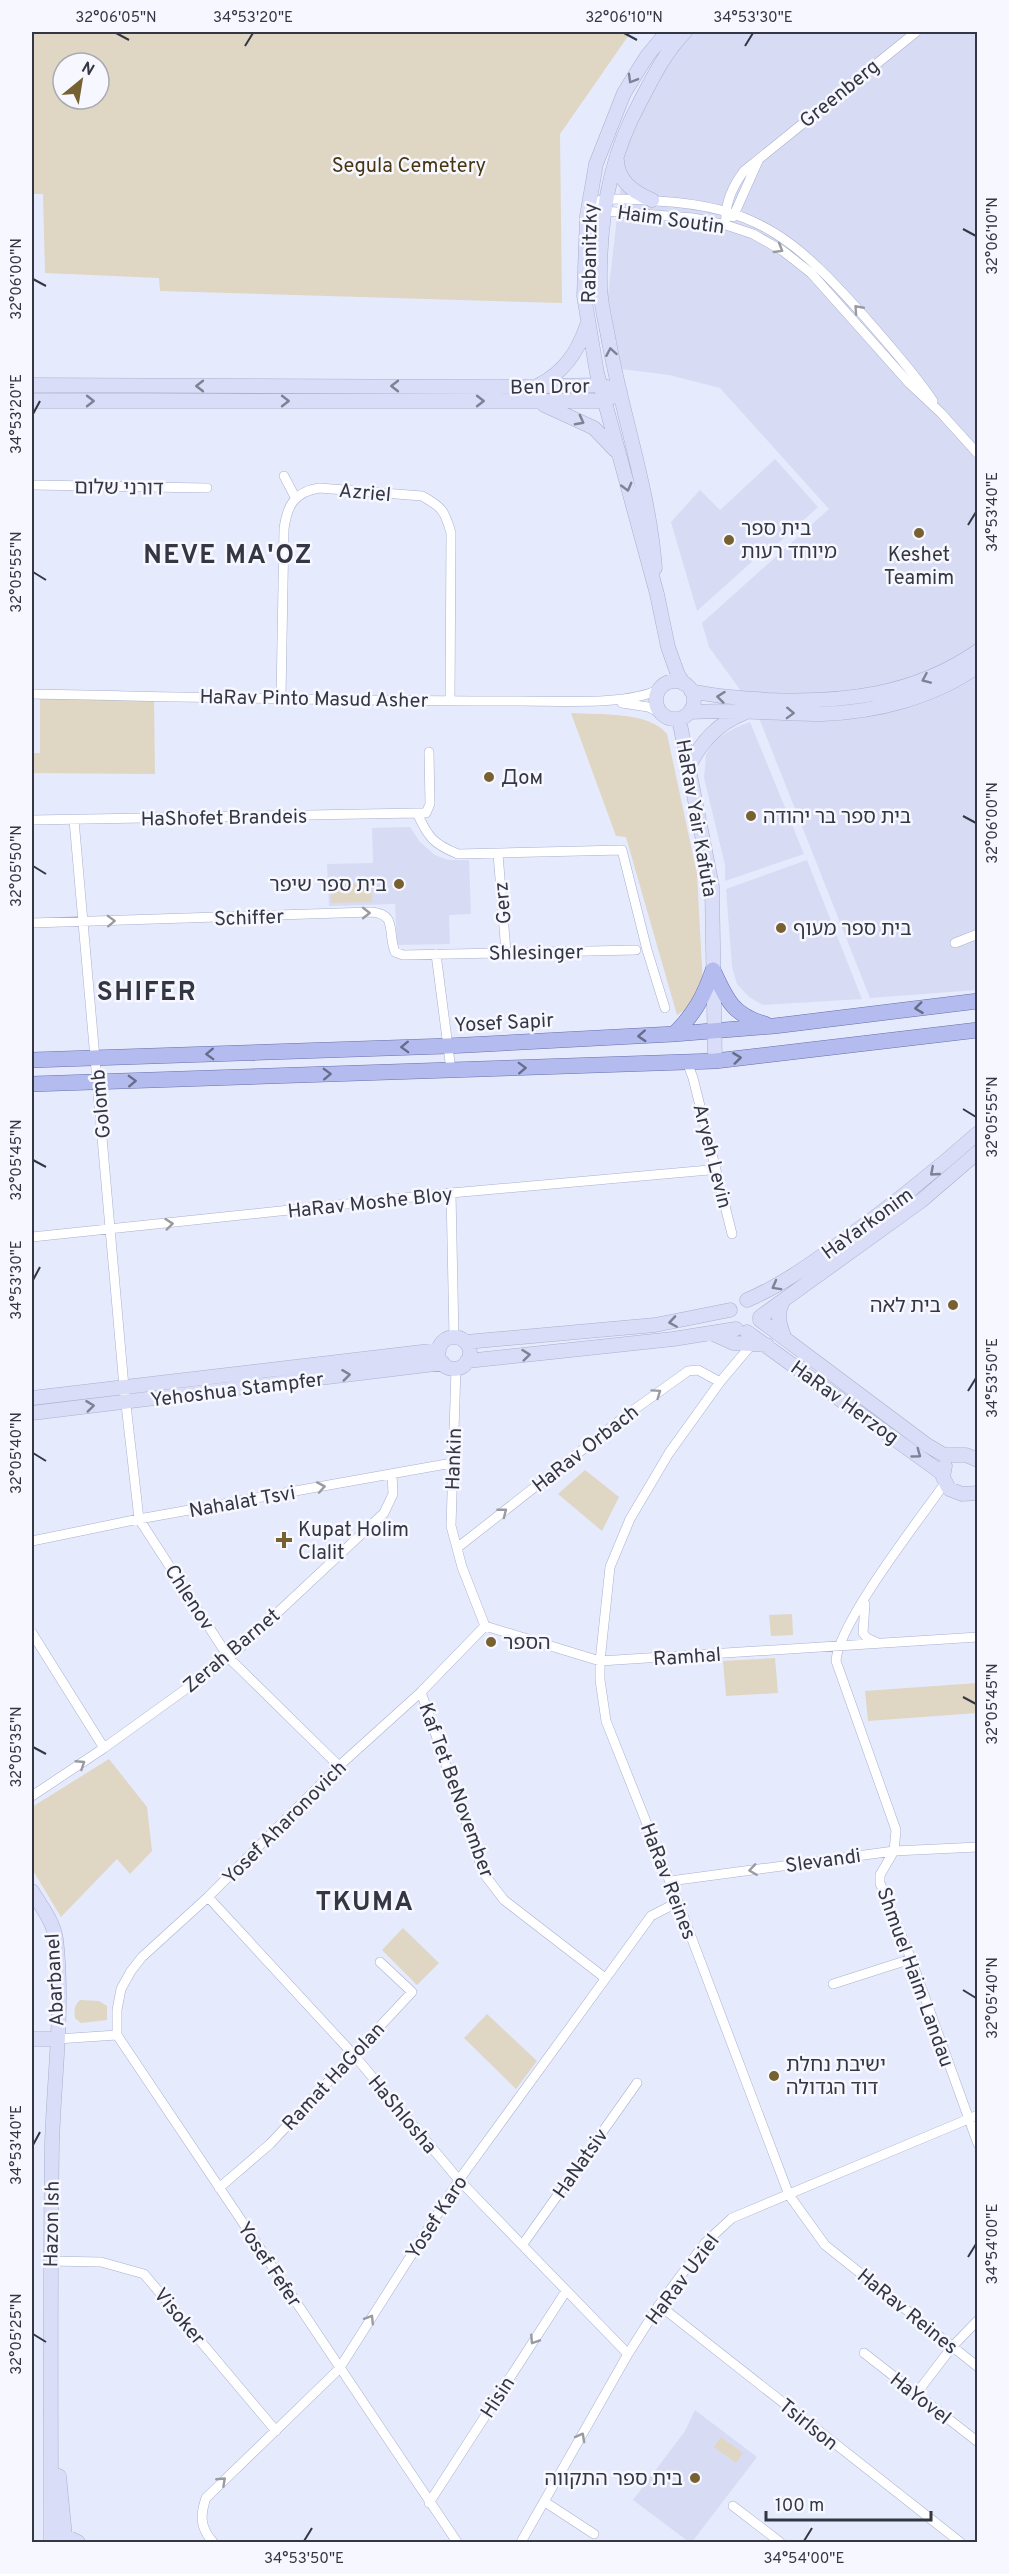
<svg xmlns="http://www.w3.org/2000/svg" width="1009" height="2574" font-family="Overpass,'Noto Sans Hebrew',sans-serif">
<rect width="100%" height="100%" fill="#e6eafd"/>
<path fill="#d7dcf4" d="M692,32H977V990L870,998L757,713L709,647L702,623L829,509L720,388L669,375L621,369L608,295L624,157L636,118L660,71Z
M775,459L818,507L759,561L755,559L697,611L671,522L700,490L720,510Z
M750,722L804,854L725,881V865L704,778L706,755L714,740L735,728Z
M410,827L420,842L435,855L448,860H469L471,914L449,915L450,944L397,945L395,904L329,906L327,864L373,863L372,828Z
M807,860L862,999L763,1005L749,997L737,984L732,967L726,889Z
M695,2410L757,2457L692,2542H689L633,2500L685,2431Z"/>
<path fill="#dfd6c3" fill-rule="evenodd" d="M32,32H631L560,134L562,303L160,291L159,278L45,273L43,194H32ZM63,63H99V99H63Z
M40,699H154L155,774L32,773V753H40Z
M571,713C598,715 649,711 667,734L697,874L703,986L690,1006L677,1015L626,837L616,836Z
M331,884H371L372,902L331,903Z
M585,1470L619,1497L602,1531L558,1494Z
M792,1614L793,1635L771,1636L769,1615Z
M775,1658L778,1693L726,1696L723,1661Z
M977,1683V1713L868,1721L865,1691Z
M109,1759L147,1807L152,1851L130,1874L117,1859L61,1917L32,1869V1807Z
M403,1928L439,1963L417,1985L382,1950Z
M80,2000L99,2001L107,2006V2020L81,2023L75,2018C74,2010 74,2006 80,2000Z
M487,2014L537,2061L516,2089L464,2038Z
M721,2437L743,2453L736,2463L714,2447Z"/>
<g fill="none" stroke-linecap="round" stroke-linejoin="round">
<g stroke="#a9b0ce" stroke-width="10">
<path id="street" d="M588,203L604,211L693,218L726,225L753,234L783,251L811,273L909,383L941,413L978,454
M588,203C611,197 633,199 656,201C759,206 798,242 864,316C888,344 913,371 933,401
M733,217L758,161
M726,225C724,204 732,187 744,171L916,32
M284,476L295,497
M32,485L207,488
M32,694C192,697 352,701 512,701C552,700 625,707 660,689
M281,697L284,529C287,506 294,492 319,488L422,496C442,507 445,511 451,533L450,701
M622,703L648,707L661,713
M417,813H426L430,804L429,752
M32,820L417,813C428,837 433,844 458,854L622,850L647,950L665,1008
M74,820L124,1387L139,1519L229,1658L339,1766
M498,854L506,952
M32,923L371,912C398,914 387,932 395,952L403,955L636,950
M955,943L978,934
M436,954L451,1070
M687,1062L693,1078L732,1234
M451,1193L454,1337
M32,1237L451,1193L709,1170
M752,1344L720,1382L669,1453L630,1519L610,1567L600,1661V1680L606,1721L678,1902L789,2195L825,2245L978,2367
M456,1368L451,1526L462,1567L485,1626L600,1661L978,1637
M945,1483C920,1519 838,1623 836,1661L896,1830L894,1851L880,1875V1883L911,1959L978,2144
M32,1541L139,1519L452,1463
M457,1548L628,1414L688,1371L698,1370L720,1382
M865,1604L863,1633L867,1638L876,1642
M32,1633L104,1748
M421,1692L484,1874L504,1900L605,1978
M32,1796L104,1748L229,1658L384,1513L393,1494L392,1474
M670,1881L894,1851L978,1847
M208,1897L353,2054L459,2180L628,2354
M833,1984L911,1959
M117,2035V2010L121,1989L131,1971L142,1957L208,1897L339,1766L421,1692L485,1626
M57,2039L117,2035L457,2542
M219,2188L270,2144L412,1992L380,1962
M523,2244L637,2083
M50,2261L101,2262L144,2274L276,2431
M659,2305L960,2542
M864,2353L978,2442
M916,2394L952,2347L978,2320
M545,2502L594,2534
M429,2503L566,2291
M733,2506L780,2542
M213,2542C200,2528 200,2515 206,2498L339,2369L459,2180L651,1916L678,1902
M521,2542L628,2354L659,2305L705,2243L732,2218L978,2115"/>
</g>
<g stroke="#a9b0ce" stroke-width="15">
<path id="secondary" d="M667,32L647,56L624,93L596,164L587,216L584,296L597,373L657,594L668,647L678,675L684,684
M617,160C617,181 635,193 652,200
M32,385L498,387L600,385L607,387
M539,385C564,372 578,352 587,325
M32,401H605L620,392
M544,405L594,428L615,450
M655,568C649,490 623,418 609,342C606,323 600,303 600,284C599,221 609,159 639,104C652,79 665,52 685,32
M656 700a19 19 0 1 1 38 0a19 19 0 1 1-38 0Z
M691,691C717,697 742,698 768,700C843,703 915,695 978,651
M690,712C734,709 778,714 822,714C876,712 933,698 978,666
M679,719L712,886L715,1061
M689,766C702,741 717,724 744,713
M747,1300C780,1286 808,1266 837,1245C886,1210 933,1173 978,1133
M784,1300C775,1314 780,1326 785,1339
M760,1317L921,1201L978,1152
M760,1320L927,1445L944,1455H966L978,1460
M747,1332L943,1474
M711,1333L733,1343L767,1345
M438 1353a16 16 0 1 1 32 0a16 16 0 1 1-32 0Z
M466,1342L655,1325L730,1310
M467,1361L673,1339L736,1329
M32,1398L439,1350
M32,1413L443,1363
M945,1466L943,1477L949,1489L962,1494L978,1493
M32,1891C41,1906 53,1921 56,1939C64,2006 54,2076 52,2144C50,2276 51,2407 51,2539
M32,2039H57
M59,2476L65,2536
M57,2537L65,2536L78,2542"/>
</g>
<g stroke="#6670ac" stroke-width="16">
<path id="primary" d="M713,970C726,998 732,1015 765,1024
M674,1034C694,1015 704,996 713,970
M32,1060L447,1046L674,1034L774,1026L978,1001
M32,1084L715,1061L978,1030"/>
</g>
<use href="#street" stroke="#fff" stroke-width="9"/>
<use href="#secondary" stroke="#d9ddf7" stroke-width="14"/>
<use href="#primary" stroke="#b3bbef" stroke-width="15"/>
</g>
<defs><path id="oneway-chevron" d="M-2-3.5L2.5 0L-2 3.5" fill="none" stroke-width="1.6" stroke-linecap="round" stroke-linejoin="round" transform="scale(1.5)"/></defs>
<g stroke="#7e8294">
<use href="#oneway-chevron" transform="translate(632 79) rotate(120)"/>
<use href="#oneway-chevron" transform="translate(611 352) rotate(-100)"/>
<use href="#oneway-chevron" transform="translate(200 386) rotate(-180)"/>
<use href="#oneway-chevron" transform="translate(395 386) rotate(-180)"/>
<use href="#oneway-chevron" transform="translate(90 401)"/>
<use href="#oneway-chevron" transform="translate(285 401)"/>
<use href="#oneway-chevron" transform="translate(480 401)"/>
<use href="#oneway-chevron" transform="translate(580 421) rotate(28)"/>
<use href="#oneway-chevron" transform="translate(627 487) rotate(75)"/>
<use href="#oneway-chevron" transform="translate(926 679) rotate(156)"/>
<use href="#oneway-chevron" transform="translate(721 697) rotate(-174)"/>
<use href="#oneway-chevron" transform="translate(790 713) rotate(2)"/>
<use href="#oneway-chevron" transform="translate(934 1172) rotate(139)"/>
<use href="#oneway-chevron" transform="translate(776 1286) rotate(151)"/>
<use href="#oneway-chevron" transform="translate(673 1322) rotate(171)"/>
<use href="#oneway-chevron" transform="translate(526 1355) rotate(-6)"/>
<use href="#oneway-chevron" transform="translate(346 1375) rotate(-7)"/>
<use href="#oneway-chevron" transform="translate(90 1406) rotate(-7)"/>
<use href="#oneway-chevron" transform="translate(917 1454) rotate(36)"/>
</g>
<g stroke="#9a9ba1">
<use href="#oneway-chevron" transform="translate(779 249) rotate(31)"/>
<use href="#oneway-chevron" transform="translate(858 309) rotate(-132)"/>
<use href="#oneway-chevron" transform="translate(366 913)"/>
<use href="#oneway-chevron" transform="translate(111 921) rotate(-2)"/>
<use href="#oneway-chevron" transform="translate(169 1224) rotate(-6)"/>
<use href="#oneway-chevron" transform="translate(657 1393) rotate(-35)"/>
<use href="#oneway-chevron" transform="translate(321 1487) rotate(-10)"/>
<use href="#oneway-chevron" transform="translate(503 1512) rotate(-38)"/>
<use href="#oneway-chevron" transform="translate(81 1764) rotate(-33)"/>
<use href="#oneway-chevron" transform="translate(753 1870) rotate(172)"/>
<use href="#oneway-chevron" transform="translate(370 2319) rotate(-58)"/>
<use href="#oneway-chevron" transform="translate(534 2340) rotate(123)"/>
<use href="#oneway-chevron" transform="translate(581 2437) rotate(-61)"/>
<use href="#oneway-chevron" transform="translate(222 2481) rotate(-43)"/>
</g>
<g stroke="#676c88">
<use href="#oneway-chevron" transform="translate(919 1008) rotate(173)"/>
<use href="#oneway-chevron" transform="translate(642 1036) rotate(177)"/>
<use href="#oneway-chevron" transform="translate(405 1047) rotate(178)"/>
<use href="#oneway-chevron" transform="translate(210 1054) rotate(178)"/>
<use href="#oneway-chevron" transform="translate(737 1058) rotate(-7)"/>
<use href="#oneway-chevron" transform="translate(522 1068) rotate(-2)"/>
<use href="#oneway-chevron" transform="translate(327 1074) rotate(-2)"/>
<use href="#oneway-chevron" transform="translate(132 1081) rotate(-2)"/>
</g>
<path fill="none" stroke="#343743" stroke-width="2" d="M116,33L129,40M624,33L637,40M245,46L253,33M745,46L753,33M963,229L976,236M33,279L46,286M33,414L40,401M968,525L976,512M33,572L46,580M963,816L976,823M33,866L46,874M963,1109L976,1117M33,1160L46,1167M33,1280L40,1267M968,1391L976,1378M33,1453L46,1461M963,1697L976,1704M33,1747L46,1754M963,1990L976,1998M33,2145L40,2132M968,2257L976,2244M33,2334L46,2342M304,2541L312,2528M804,2541L812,2528"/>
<g fill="#776131" stroke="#f7f8ff" stroke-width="2">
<circle cx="919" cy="533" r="6"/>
<circle cx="729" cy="540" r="6"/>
<circle cx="489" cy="777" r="6"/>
<circle cx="751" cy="816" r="6"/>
<circle cx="399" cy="884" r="6"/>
<circle cx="781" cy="928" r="6"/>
<circle cx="953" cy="1305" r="6"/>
<path d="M281 1531h6v6h6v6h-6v6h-6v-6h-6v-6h6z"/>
<circle cx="491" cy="1642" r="6"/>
<circle cx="774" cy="2076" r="6"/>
<circle cx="695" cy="2478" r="6"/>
</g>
<g text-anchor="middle" stroke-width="5" stroke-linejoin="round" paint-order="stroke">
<g font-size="20" fill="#343743" stroke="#f7f8ff">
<text transform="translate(839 93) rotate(-39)" y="7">Greenberg</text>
<text transform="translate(671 219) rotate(8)" y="7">Haim Soutin</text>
<text transform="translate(589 253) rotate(-89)" y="7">Rabanitzky</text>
<text transform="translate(550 386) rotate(-1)" y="7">Ben Dror</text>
<text transform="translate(119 487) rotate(1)" y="7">דורני שלום</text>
<text transform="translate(365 492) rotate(5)" y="7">Azriel</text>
<text transform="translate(314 698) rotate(1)" y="7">HaRav Pinto Masud Asher</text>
<text transform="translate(224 817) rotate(-1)" y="7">HaShofet Brandeis</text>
<text transform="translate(697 818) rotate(80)" y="7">HaRav Yair Kafuta</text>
<text transform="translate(502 903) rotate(-95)" y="7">Gerz</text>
<text transform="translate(249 917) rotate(-2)" y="7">Schiffer</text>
<text transform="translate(536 952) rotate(-1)" y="7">Shlesinger</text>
<text transform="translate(504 1022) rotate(-3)" y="7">Yosef Sapir</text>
<text transform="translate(100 1104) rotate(-95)" y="7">Golomb</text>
<text transform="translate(713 1156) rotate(76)" y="7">Aryeh Levin</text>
<text transform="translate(370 1202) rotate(-6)" y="7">HaRav Moshe Bloy</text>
<text transform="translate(867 1223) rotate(-36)" y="7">HaYarkonim</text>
<text transform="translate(237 1389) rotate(-7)" y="7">Yehoshua Stampfer</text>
<text transform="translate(845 1402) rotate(36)" y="7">HaRav Herzog</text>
<text transform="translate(585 1448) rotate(-38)" y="7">HaRav Orbach</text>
<text transform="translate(453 1459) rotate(-88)" y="7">Hankin</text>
<text transform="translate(242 1501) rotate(-10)" y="7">Nahalat Tsvi</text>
<text transform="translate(190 1597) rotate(57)" y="7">Chlenov</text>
<text transform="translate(231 1650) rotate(-40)" y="7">Zerah Barnet</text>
<text transform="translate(687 1656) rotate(-4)" y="7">Ramhal</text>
<text transform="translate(457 1790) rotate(70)" y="7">Kaf Tet BeNovember</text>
<text transform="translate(284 1822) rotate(-45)" y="7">Yosef Aharonovich</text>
<text transform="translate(823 1860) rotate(-8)" y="7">Slevandi</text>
<text transform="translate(669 1881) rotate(69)" y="7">HaRav Reines</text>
<text transform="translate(916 1977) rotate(70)" y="7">Shmuel Haim Landau</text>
<text transform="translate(54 1980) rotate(-93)" y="7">Abarbanel</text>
<text transform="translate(333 2076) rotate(-47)" y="7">Ramat HaGolan</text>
<text transform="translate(403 2114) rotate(50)" y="7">HaShlosha</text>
<text transform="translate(580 2163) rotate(-55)" y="7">HaNatsiv</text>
<text transform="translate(436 2217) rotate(-57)" y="7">Yosef Karo</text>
<text transform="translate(51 2224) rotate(-89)" y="7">Hazon Ish</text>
<text transform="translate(270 2264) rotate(56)" y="7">Yosef Fefer</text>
<text transform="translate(682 2279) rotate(-53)" y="7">HaRav Uziel</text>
<text transform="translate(908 2311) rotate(39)" y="7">HaRav Reines</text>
<text transform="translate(180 2316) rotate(50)" y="7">Visoker</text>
<text transform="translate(497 2397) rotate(-57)" y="7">Hisin</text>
<text transform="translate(921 2398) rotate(38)" y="7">HaYovel</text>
<text transform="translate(809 2424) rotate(39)" y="7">Tsirlson</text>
</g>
<g font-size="20" fill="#473610" stroke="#f7f8ff">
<text x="409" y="172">Segula Cemetery</text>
</g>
<g font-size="20" fill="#343743" stroke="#f7f8ff" text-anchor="start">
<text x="741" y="535">בית ספר<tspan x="741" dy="23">מיוחד רעות</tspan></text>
<text x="919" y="561" text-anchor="middle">Keshet<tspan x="919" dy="23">Teamim</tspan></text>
<text x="501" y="784">Дом</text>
<text x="763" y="823">בית ספר בר יהודה</text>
<text x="387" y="891" text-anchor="end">בית ספר שיפר</text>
<text x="793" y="935">בית ספר מעוף</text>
<text x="941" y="1312" text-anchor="end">בית לאה</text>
<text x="298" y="1536">Kupat Holim<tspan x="298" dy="23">Clalit</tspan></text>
<text x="503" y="1649">הספר</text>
<text x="786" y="2071">ישיבת נחלת<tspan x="786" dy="23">דוד הגדולה</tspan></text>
<text x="683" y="2485" text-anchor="end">בית ספר התקווה</text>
</g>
<g font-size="26" font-weight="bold" letter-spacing="1.5" fill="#343743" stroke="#f7f8ff">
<text x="228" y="563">NEVE MA'OZ</text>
<text x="147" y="1000">SHIFER</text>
<text x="365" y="1910">TKUMA</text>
</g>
</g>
<rect width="1009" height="2574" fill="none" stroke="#f7f8ff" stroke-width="66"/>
<g transform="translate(81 81) rotate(30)"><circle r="28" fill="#f7f8ff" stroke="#a9abb4" stroke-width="1.5"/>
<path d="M0-4.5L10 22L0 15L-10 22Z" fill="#776131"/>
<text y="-9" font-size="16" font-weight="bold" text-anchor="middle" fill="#343743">N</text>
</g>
<path d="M766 2511v9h165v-9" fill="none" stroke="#343743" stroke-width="3"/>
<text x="775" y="2511" font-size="18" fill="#343743" stroke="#f7f8ff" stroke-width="4.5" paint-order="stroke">100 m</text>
<rect x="33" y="33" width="943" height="2508" fill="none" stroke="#343743" stroke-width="2"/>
<g font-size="15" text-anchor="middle" fill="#343743">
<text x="116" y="22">32°06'05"N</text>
<text x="253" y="22">34°53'20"E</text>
<text x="624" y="22">32°06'10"N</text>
<text x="753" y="22">34°53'30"E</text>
<text transform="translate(992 236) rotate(-90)" y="5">32°06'10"N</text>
<text transform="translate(16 279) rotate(-90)" y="5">32°06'00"N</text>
<text transform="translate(16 414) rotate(-90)" y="5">34°53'20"E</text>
<text transform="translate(992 512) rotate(-90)" y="5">34°53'40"E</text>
<text transform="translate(16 572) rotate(-90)" y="5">32°05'55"N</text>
<text transform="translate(992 823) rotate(-90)" y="5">32°06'00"N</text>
<text transform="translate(16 866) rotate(-90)" y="5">32°05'50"N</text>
<text transform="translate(992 1117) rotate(-90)" y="5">32°05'55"N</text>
<text transform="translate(16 1160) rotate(-90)" y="5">32°05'45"N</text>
<text transform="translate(16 1280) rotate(-90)" y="5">34°53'30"E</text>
<text transform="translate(992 1378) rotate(-90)" y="5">34°53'50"E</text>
<text transform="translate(16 1453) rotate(-90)" y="5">32°05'40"N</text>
<text transform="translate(992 1704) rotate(-90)" y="5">32°05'45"N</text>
<text transform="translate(16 1747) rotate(-90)" y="5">32°05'35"N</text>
<text transform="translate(992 1998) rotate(-90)" y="5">32°05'40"N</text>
<text transform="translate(16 2145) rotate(-90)" y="5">34°53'40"E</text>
<text transform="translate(992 2244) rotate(-90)" y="5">34°54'00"E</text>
<text transform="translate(16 2334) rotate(-90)" y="5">32°05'25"N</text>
<text x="304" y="2563">34°53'50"E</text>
<text x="804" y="2563">34°54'00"E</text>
</g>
</svg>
